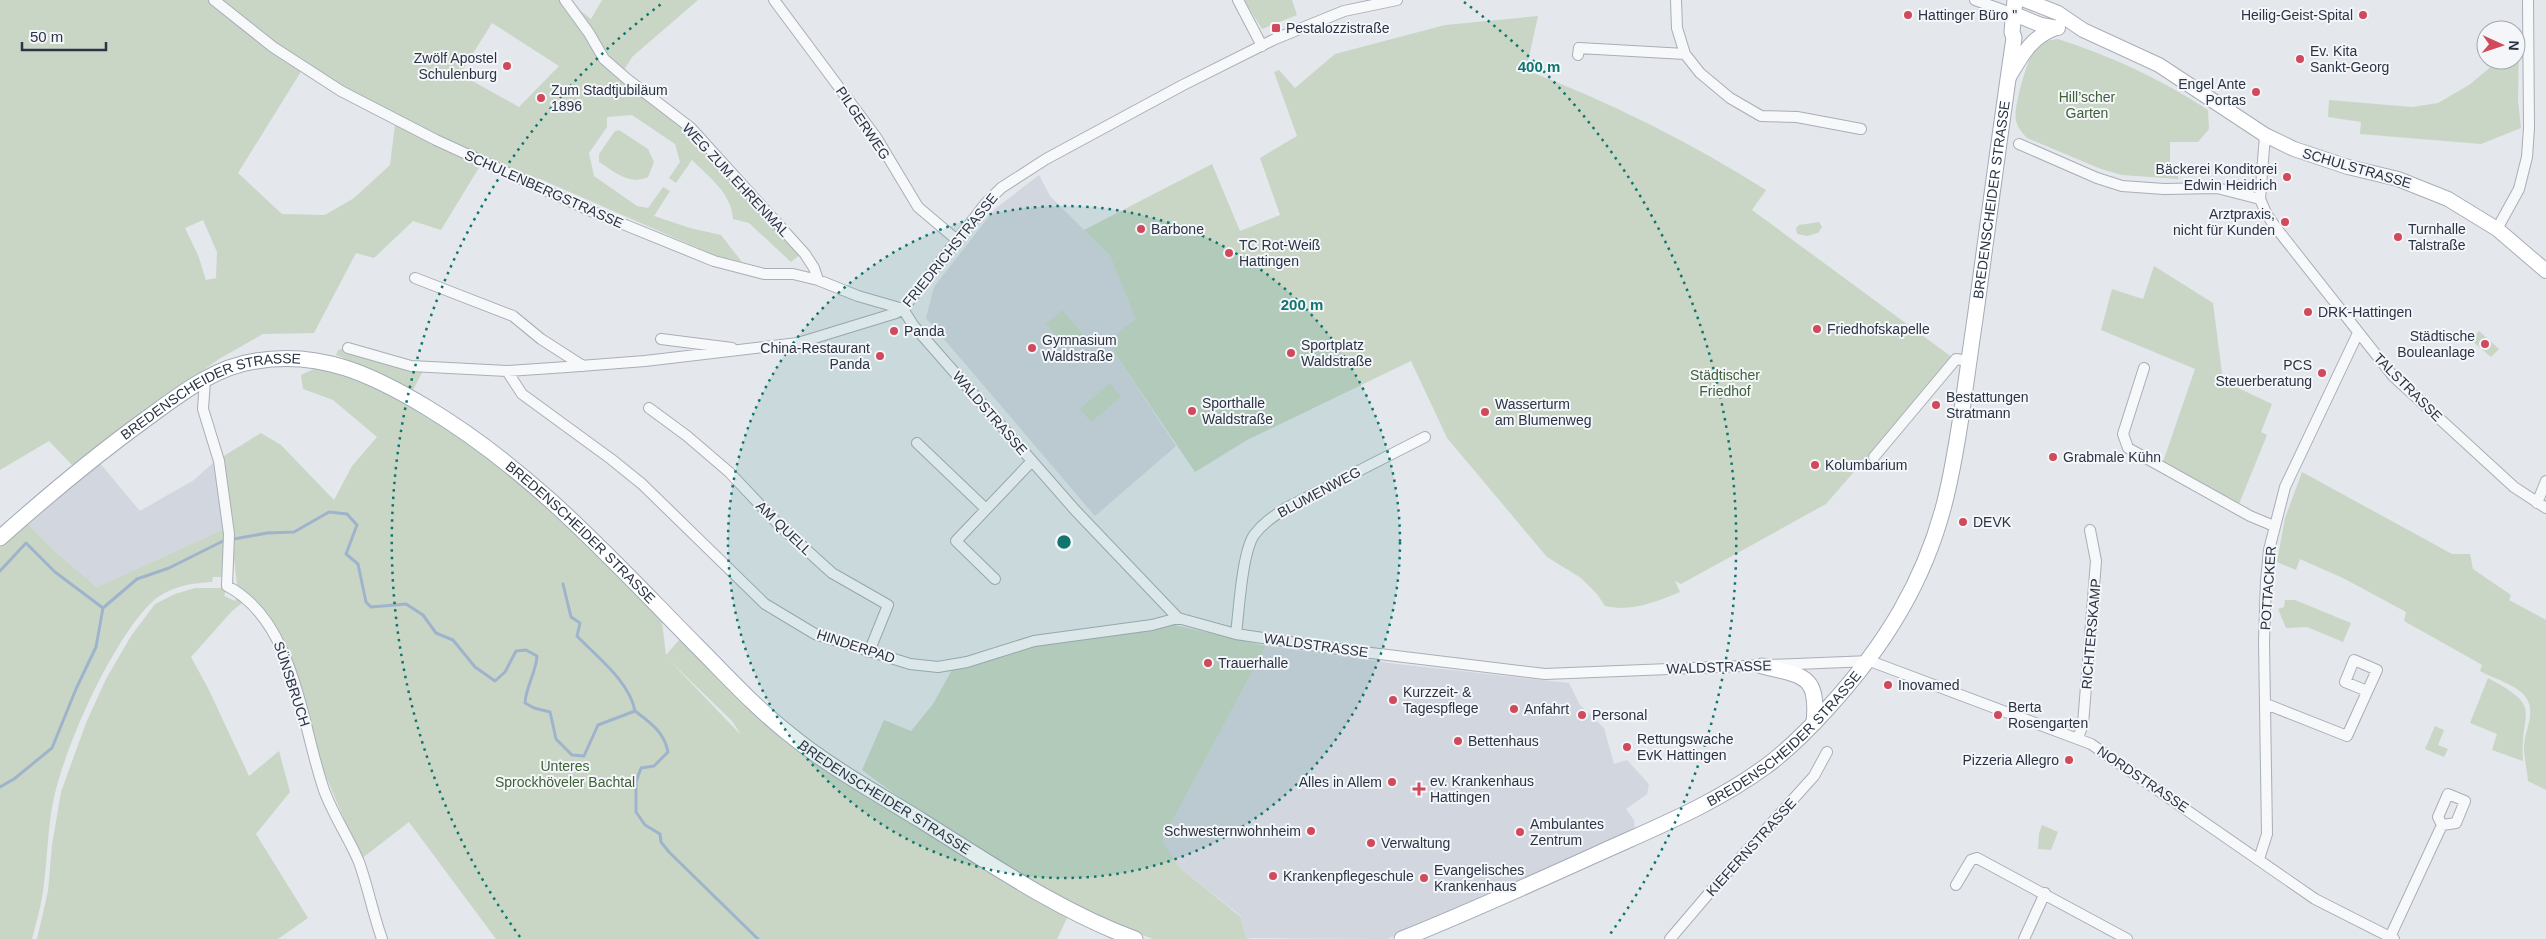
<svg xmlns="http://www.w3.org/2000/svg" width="2546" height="939" font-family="Arial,sans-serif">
<rect width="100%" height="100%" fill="#e4e7ec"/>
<path fill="#d2d6de" d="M1039,175L1050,196L1110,256L1137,319L1114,337V352L1176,446L1095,516L926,318L934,287L995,209Z
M215,461L226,528L97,587L60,556L27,523L99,462L140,511L194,480Z
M1266,646L1397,664L1569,683L1580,705L1604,728L1614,764L1627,760L1649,784L1647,794L1626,809L1634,820L1635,830L1387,939L1246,938L1241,916L1180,868L1162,840Z"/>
<path fill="#c9d6c5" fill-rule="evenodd" d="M0,0H567L591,19L602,0H698L632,57L620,77L685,125L801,254L791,262L749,223L733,219C732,194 709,177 692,160L676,183L669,178L680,162L675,144L632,115L607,117V127L589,153L594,176L637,206L648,208L663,187L670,191L654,216L690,228L721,235L742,262L714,255L540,179L524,176L490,161L480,166L441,230L413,221L374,258L356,253L314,333L263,334L219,359L72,465L49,441L0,470ZM492,23L559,66L519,107L460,74ZM302,70L395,124L390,165L354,198L325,215L282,214L238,173ZM203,220L217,252L216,278L206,280L198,255L185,228Z
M1244,0H1292L1297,15L1262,29Z
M1538,16L1526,70C1610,102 1690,142 1766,190L1752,210L1953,358L1826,504L1681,584L1675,581L1680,592C1656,602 1631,612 1605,606L1597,594L1581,578L1547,557L1447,438L1411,361L1247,440L1195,472L1114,352C1108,335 1124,329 1136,319L1110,256L1084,230L1212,164L1240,231L1280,215L1260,158L1297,136L1274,72L1279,70L1295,88L1335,54L1445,25Z
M2058,39C2111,56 2161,79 2208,110L2209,129L2198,142H2170V173H2178V179L2122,175L2101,169L2027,138C2022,133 2018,128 2016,121C2013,108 2027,61 2034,50C2040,41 2049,40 2058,39Z
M2519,44L2518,100L2521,128L2481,144L2360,134L2361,122L2328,117L2329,100L2412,107L2438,103L2469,85L2499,60H2516V47Z
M619,130L648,149L654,162L648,177C629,186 614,171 599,162V154L615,131Z
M1819,222L1822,227L1818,233L1807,236L1797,234L1796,228L1799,225Z
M2154,266L2213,303L2223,381L2272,404L2261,432L2267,435L2239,504L2163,462L2195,369L2101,330L2112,289L2143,299Z
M1062,310L1088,340L1072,353L1046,324Z
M2479,331L2499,349L2491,357L2471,340Z
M342,349C368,360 396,367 424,369L412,392L375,371L336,355L338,350Z
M320,366L345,373L431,413L500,465L570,524L662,622L666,655L680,639L739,699L1068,916L1057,939H496L409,822L361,859L319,760L277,628L237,585L230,521L219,459L261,433L281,445L334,500L352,466L377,437L333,400L303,389L301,375ZM670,661L732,721L741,735Z
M1110,383L1121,397L1091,422L1080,409Z
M2302,472L2452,554H2470L2473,569L2511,595L2509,600L2546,620V790L2528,781C2527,770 2524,758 2524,746C2525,729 2537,712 2525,696C2515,684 2494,679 2480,671L2482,665L2477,662L2404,621L2406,612L2345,579L2300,559L2296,570L2277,562L2285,518Z
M27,523L60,556L97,587L226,528L225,577H213L212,582C191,583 168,587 152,602C113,639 68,740 55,793C47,826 48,858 43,891C41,907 36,923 32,939H0V547Z
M195,588H222L226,590L224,596L235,601L238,595L246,600L232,611L191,657L208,688L249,776L279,751L290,792L256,834L308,918L278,939H37L48,891L52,845L61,792L86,723L106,679L131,636L155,604L175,594Z
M2285,600H2295L2351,623L2343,642L2307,627L2286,628L2278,609L2284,607Z
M1170,624L1266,646L1162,840L1180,868L1241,917L1246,938L1251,939H1153L1119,926L1033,882L916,810L862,770L884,720L911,731L933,704L952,670L1032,644Z
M2488,678C2546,709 2519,709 2523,761L2492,750L2497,734L2470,723Z
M2435,726L2444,730L2438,745L2448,749L2444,757L2425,749Z
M2042,825L2058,832L2051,850L2038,849L2039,834Z"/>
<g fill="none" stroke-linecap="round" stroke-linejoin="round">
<path stroke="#9fb4cc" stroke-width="3" d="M0,571L26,543L55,572L103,608
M563,584L571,617L580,623L577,636C598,658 629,681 635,711
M0,787L14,779L52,748L76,689L96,647L103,608L137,579L169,568L223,541L267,533L294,532L329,512L347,514L357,525L346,554L358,564L366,602L371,607L406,604L423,615L436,633L453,640L475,667L495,681L505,672L516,651L526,650L537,656C536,673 526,686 525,703L534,708L550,712L556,739L572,755L584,756L598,725L635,711C651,723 664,732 668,752L654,766L641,768L636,782V812L645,825L660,834L661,842L669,852L758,939"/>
<g stroke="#a9aeb7" stroke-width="12">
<path id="minor" d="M214,0L273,47L341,91L436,140L591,211L714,261L764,274H793L818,280L858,296L903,309
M565,0L589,33L604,59L627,79L691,128L805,254L814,268L818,280
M774,0L876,137L918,207L957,240
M1238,0L1262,46
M1676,0L1677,28L1685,54L1700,73L1730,98L1761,116L1797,117L1861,129
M1975,0L2014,14
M1578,55L1579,48L1685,54
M2265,135L2260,199L2267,215L2277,229L2393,376L2514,487L2546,508
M2019,144L2097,178L2122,186L2164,189L2217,188L2260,199
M2497,229L2519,189L2527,157L2529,128L2528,0
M415,278L513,316L541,339L583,366
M903,309L913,325L1075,510L1178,618L1236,634L1330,648L1545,674L1870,661L2091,744L2315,899L2394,939
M661,339L732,348
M348,348L411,366L507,371L567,367L645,361L798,343L896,313L903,309L986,203L1001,188L1046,159L1183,85L1275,39L1344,11L1397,0
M2144,368L2123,434L2128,448L2250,516L2274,526
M507,371L522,394L611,459L642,484L765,604L815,634L910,664L938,667L967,662L1034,641L1152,625L1178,618
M205,380L203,409L219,461L229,534L227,586C295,621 301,724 324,790C333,815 349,838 359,862C368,887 373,914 382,939
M649,408L687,436L729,472L780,526L832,573L888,605L869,652
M917,443L985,508
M1874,457L1956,359L1969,361
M2537,503L2546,481
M995,579L956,541L1032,461
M1236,634C1239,610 1242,553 1254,535C1263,523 1274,516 1286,508L1425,437
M2266,704L2347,736L2377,670L2354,660L2345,682L2367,691
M2078,738L2083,724L2096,561L2090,530
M2448,794L2465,801L2456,823L2442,825L2438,817Z
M2259,859L2267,834L2264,641L2266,581L2269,550L2285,487L2358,333
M1956,885L1971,860L1977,858L2127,939
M2390,937L2442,825
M1670,939L1716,885L1814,776L1827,752
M2024,939L2045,893"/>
</g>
<g stroke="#a9aeb7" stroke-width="16">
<path id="secondary" d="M2025,0L2058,13L2083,30L2159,65L2265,135L2294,149L2348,167L2398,179L2448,199L2497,229L2546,271
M2014,14L2041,25L2058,28
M2009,77C2022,55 2031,37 2056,28"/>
</g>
<g stroke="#a3abb8" stroke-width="17">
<g id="primary">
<path id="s1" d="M0,538C47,496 95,456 146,419C179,395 214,367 256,361C320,350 373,375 426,407C534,472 610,558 697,646C727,676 755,707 788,733C829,767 877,793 922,821C991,864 1059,911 1135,939"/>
<path d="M1762,666C1803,676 1819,674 1814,723"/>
<path id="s2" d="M1402,939C1467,913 1531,884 1595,855C1654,828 1713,805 1765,767C1788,750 1808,730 1827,709C1884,647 1926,580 1946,497C1960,438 1966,378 1975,319C1988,225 2000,132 2014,38L2012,32L2015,0"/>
</g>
</g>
<use href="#minor" stroke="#f7f8fa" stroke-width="10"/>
<use href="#secondary" stroke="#fff" stroke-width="14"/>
<use href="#primary" stroke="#fff" stroke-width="15"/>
</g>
<circle cx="1064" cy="542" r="336" fill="#0f766e" fill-opacity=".12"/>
<g fill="none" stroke="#0f766e" stroke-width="2.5" stroke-dasharray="2.5 5">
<circle cx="1064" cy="542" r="336"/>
<path d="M520 937A672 672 0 0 1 664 2M1464 2A672 672 0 0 1 1608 937"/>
</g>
<g fill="#d1495b" stroke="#f4f6f9" stroke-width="2">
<circle cx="1908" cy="15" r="5"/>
<circle cx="2363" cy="15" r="5"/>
<rect x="1271" y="23" width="10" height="10" rx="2.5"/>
<circle cx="2300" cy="59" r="5"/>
<circle cx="507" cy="66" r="5"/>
<circle cx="2256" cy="92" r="5"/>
<circle cx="541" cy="98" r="5"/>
<circle cx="2287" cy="177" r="5"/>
<circle cx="2285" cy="222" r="5"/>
<circle cx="1141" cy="229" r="5"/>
<circle cx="2398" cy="237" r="5"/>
<circle cx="1229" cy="253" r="5"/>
<circle cx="2308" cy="312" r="5"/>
<circle cx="1817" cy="329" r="5"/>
<circle cx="894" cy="331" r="5"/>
<circle cx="2485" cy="344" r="5"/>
<circle cx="1032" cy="348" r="5"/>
<circle cx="1291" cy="353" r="5"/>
<circle cx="880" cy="356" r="5"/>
<circle cx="2322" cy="373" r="5"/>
<circle cx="1936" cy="405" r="5"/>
<circle cx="1192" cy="411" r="5"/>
<circle cx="1485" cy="412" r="5"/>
<circle cx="2053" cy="457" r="5"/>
<circle cx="1815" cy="465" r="5"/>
<circle cx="1963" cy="522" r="5"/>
<circle cx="1208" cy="663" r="5"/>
<circle cx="1888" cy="685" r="5"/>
<circle cx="1393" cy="700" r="5"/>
<circle cx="1514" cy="709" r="5"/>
<circle cx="1582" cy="715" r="5"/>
<circle cx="1998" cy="715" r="5"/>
<circle cx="1458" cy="741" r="5"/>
<circle cx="1627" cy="747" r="5"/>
<circle cx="2069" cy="760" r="5"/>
<circle cx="1392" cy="782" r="5"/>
<path d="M1416.5 781.5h5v5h5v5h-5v5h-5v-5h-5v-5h5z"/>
<circle cx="1311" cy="831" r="5"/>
<circle cx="1520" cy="832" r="5"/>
<circle cx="1371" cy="843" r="5"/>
<circle cx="1273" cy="876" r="5"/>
<circle cx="1424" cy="878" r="5"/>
</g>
<g text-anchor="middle" stroke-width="4" stroke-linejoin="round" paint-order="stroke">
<g font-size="14" fill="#2b3445" stroke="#f4f6f9" text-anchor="start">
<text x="1918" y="20">Hattinger Büro "</text>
<text x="2353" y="20" text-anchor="end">Heilig-Geist-Spital</text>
<text x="1286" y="33">Pestalozzistraße</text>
<text x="2310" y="56">Ev. Kita<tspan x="2310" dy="16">Sankt-Georg</tspan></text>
<text x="497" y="63" text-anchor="end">Zwölf Apostel<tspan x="497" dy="16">Schulenburg</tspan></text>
<text x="2246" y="89" text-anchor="end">Engel Ante<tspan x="2246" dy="16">Portas</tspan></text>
<text x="551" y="95">Zum Stadtjubiläum<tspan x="551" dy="16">1896</tspan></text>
<text x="2277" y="174" text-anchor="end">Bäckerei Konditorei<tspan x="2277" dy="16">Edwin Heidrich</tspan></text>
<text x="2275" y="219" text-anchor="end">Arztpraxis,<tspan x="2275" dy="16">nicht für Kunden</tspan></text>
<text x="1151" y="234">Barbone</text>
<text x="2408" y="234">Turnhalle<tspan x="2408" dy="16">Talstraße</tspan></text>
<text x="1239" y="250">TC Rot-Weiß<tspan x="1239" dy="16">Hattingen</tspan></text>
<text x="2318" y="317">DRK-Hattingen</text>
<text x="1827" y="334">Friedhofskapelle</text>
<text x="904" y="336">Panda</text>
<text x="2475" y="341" text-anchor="end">Städtische<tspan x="2475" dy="16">Bouleanlage</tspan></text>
<text x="1042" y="345">Gymnasium<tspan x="1042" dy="16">Waldstraße</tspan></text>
<text x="1301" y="350">Sportplatz<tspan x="1301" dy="16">Waldstraße</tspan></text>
<text x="870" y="353" text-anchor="end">China-Restaurant<tspan x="870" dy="16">Panda</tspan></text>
<text x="2312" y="370" text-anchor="end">PCS<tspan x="2312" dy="16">Steuerberatung</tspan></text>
<text x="1946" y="402">Bestattungen<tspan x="1946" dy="16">Stratmann</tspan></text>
<text x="1202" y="408">Sporthalle<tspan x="1202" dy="16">Waldstraße</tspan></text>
<text x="1495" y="409">Wasserturm<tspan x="1495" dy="16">am Blumenweg</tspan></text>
<text x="2063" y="462">Grabmale Kühn</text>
<text x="1825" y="470">Kolumbarium</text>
<text x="1973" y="527">DEVK</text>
<text x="1218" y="668">Trauerhalle</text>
<text x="1898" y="690">Inovamed</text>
<text x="1403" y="697">Kurzzeit- &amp;<tspan x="1403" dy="16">Tagespflege</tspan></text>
<text x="2008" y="712">Berta<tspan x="2008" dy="16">Rosengarten</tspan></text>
<text x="1524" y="714">Anfahrt</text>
<text x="1592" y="720">Personal</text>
<text x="1637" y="744">Rettungswache<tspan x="1637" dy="16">EvK Hattingen</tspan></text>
<text x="1468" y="746">Bettenhaus</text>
<text x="2059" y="765" text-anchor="end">Pizzeria Allegro</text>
<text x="1430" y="786">ev. Krankenhaus<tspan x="1430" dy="16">Hattingen</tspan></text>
<text x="1382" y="787" text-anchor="end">Alles in Allem</text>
<text x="1530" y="829">Ambulantes<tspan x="1530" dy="16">Zentrum</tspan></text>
<text x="1301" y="836" text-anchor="end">Schwesternwohnheim</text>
<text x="1381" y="848">Verwaltung</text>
<text x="1434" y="875">Evangelisches<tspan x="1434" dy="16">Krankenhaus</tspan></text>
<text x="1283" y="881">Krankenpflegeschule</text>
</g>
<g font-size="14" fill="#3f6138" stroke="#f4f6f9">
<text x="2087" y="102">Hill’scher<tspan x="2087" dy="16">Garten</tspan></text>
<text x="1725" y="380">Städtischer<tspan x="1725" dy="16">Friedhof</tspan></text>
<text x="565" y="771">Unteres<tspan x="565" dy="16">Sprockhöveler Bachtal</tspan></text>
</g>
<g font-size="14" fill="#2b3445" stroke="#f4f6f9">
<text transform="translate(863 123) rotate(56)" y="5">PILGERWEG</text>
<text transform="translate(2357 168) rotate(16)" y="5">SCHULSTRASSE</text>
<text transform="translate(736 180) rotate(47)" y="5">WEG ZUM EHRENMAL</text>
<text transform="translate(544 189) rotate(24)" y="5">SCHULENBERGSTRASSE</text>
<text dy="5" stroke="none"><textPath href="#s2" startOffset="1034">BREDENSCHEIDER STRASSE</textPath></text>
<text transform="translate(950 250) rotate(-51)" y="5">FRIEDRICHSTRASSE</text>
<text transform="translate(2408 387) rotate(45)" y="5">TALSTRASSE</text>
<text dy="5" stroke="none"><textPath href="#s1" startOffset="259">BREDENSCHEIDER STRASSE</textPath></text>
<text transform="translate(990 413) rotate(49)" y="5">WALDSTRASSE</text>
<text transform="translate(1319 492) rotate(-28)" y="5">BLUMENWEG</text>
<text transform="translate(784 528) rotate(44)" y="5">AM QUELL</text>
<text dy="5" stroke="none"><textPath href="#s1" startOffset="694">BREDENSCHEIDER STRASSE</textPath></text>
<text transform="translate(2268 588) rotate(-86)" y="5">POTTACKER</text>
<text transform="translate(2091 634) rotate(-85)" y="5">RICHTERSKAMP</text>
<text transform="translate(1316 645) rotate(8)" y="5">WALDSTRASSE</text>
<text transform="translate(856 646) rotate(18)" y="5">HINDERPAD</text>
<text transform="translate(1719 667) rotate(-2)" y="5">WALDSTRASSE</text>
<text transform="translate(292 684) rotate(72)" y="5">SÜNSBRUCH</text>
<text dy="5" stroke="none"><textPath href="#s2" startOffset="435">BREDENSCHEIDER STRASSE</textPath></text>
<text transform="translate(2143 779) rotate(34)" y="5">NORDSTRASSE</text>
<text dy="5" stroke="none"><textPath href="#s1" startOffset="1099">BREDENSCHEIDER STRASSE</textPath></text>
<text transform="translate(1751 847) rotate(-48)" y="5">KIEFERNSTRASSE</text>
</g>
</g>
<circle cx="1064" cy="542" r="8" fill="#0f766e" stroke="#f4f6f9" stroke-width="2.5"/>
<g font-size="15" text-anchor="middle" font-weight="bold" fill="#0f766e" stroke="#f4f6f9" stroke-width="4" stroke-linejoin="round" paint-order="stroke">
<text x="1539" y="72">400 m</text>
<text x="1302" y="310">200 m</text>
</g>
<g transform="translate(2501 45) rotate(93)"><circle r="24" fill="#f4f6f9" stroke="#a4a8b1"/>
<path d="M0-4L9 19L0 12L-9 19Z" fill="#d1495b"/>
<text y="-8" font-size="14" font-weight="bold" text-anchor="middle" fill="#2b3445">N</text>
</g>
<path d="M22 42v8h84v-8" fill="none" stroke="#2b3445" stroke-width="2.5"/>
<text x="30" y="42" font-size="15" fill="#2b3445" stroke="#f4f6f9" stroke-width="4" paint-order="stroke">50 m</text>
</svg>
